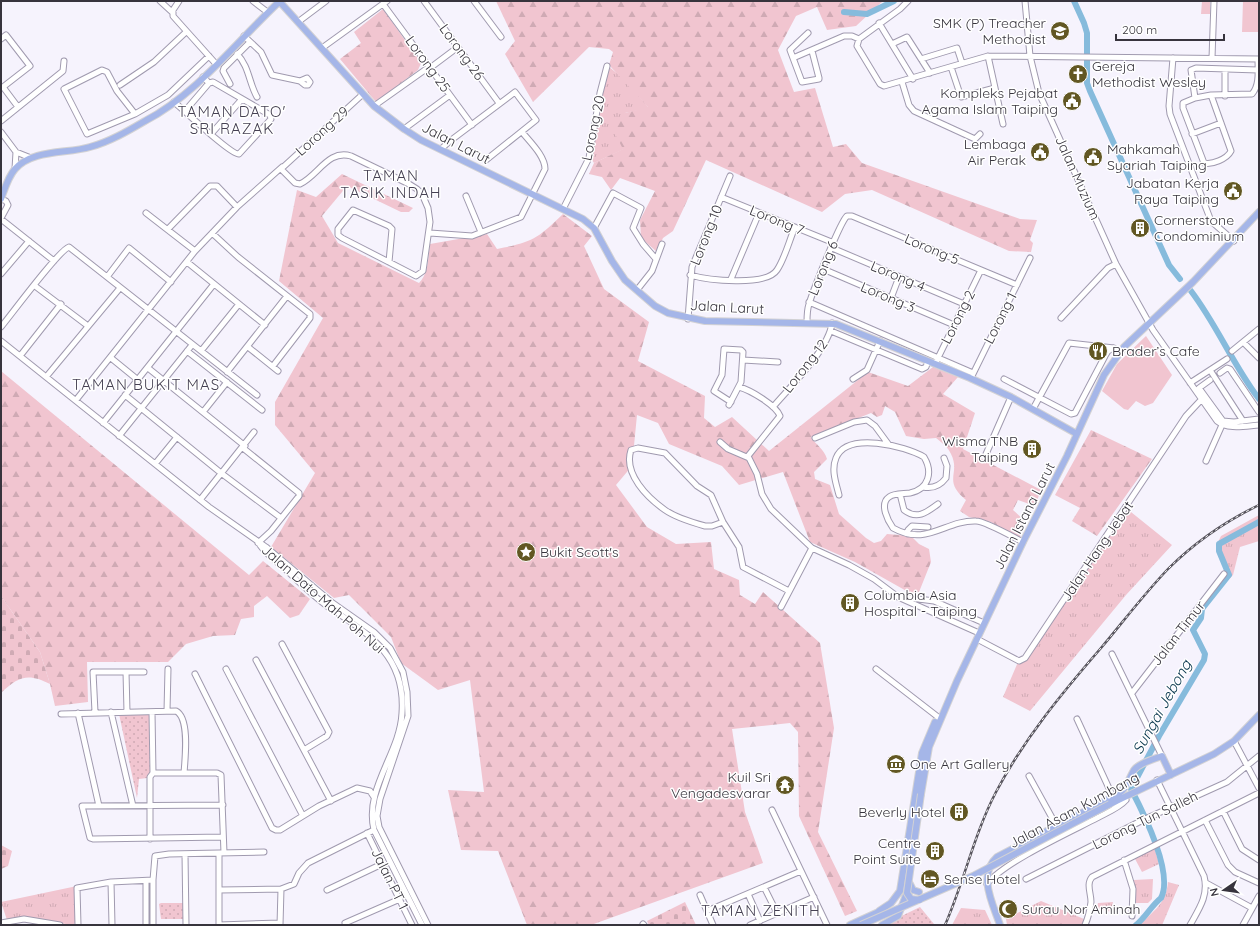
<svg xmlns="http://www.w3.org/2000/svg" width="1260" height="926" font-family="Quicksand,sans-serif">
<defs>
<pattern id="grass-tufts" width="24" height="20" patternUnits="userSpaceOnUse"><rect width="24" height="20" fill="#f1c5d0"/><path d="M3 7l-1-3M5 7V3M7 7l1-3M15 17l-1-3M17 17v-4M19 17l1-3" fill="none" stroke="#cfaab4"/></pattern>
<pattern id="forest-firs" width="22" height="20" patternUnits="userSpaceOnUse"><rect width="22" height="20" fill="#f1c5d0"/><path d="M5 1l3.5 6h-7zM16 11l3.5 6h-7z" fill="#cfaab4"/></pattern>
<pattern id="cemetery-stones" width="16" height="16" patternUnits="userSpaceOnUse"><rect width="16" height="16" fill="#f1c5d0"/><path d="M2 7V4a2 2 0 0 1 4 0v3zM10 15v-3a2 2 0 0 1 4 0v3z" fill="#cfaab4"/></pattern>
<pattern id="park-dots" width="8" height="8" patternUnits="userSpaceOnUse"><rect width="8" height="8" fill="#f1c5d0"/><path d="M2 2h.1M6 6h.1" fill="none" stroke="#cfaab4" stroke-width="1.8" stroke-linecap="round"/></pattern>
</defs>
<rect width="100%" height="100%" fill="#f6f3fd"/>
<path fill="url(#grass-tufts)" d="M608,66L624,79L649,108L625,113L624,149L594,163L592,160L600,106H602L604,97L600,95Z
M1126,508L1172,545L1126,595L1030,711L1003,697L1018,662L1021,663Z
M1259,515V541L1240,547L1233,575L1230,578L1218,542L1221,536Z
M1154,846L1159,864L1142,872L1134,857Z
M1153,879L1152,899L1148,903H1136L1134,880Z
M1168,882L1179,885L1163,923L1162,925H1140C1154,910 1166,904 1168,882Z
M77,886V922L72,925L22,917L7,920L1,902Z
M1041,901L1084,919L1082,925H1007L1006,919Z
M1113,902L1111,912L1097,908L1098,903Z
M961,908L985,910L992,925H952Z"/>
<path fill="url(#forest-firs)" d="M496,1H883L856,26L827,30L817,7L796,16L778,50L794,92L815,88L833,147L846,144L862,163L1020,219L1037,220L1030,240L1033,243L1031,252L1009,251L872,190L845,194L822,212L706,160L673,231L663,238L657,252L641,238L640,220L655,191L620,178L611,190L602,177L589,174L594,163L623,149L612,128L625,113L648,107L609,65L613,52L609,49L589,47L533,102L505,54L515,41Z
M383,9L421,63L418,70L376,102L340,59L361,43L354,32Z
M342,174L413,208L409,212H401L347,186L322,216L338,243L419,283C429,273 428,257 430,244L487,234L497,249C533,242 537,239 563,214L592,236L584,246L604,289L649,322L638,361L705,396L704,418L715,427L732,417L769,451L868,372L908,386L933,367L958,377L943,394L975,413L963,449L1041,490L1035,506L1018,500L1013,510L1025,521L1019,539L991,522L969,517L960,511L966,500C942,480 961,474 951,454C948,447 941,442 936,438L924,439L906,436L895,412L885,406L882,415L877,417L871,413L811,437C816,445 824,449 827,459L814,472L815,479L830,485L839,514L866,538L874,543L881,541L887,534L911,536L919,544L929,549L931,562L919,592L910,593L855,562L810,542L783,472L739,485L722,466L669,444L658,423L637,415L632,466L616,485L647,527L676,544L711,542L714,569L739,580L740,595L755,604L763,592L820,643L834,728L818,832L857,911L845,916L799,816L798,732L790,723L732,729L745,812L763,863L591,925H527L498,851L461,850L448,790L484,792L470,680L438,690L401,663L391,637L349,595L334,598L271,547L315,473L275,425V402L323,318L279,281L297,190L316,197Z
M1,371L249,575L263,561L310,599L299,615L290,618L267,596L254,606V617L241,619L235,635L213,636L186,644L168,662H87L88,702L55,706L50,684L40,652L1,596Z
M1091,430L1152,459L1097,536L1072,521L1080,508L1055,495Z"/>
<path fill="url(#cemetery-stones)" d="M1,596L40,652L50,684C28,673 19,676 1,693Z
M1,845L12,851L8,866L1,869Z
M685,902L696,925H649L647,921Z"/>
<path fill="url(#park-dots)" d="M119,714H149L150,772L147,778L139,779L137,798Z
M161,903H183L184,919H161L159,904Z
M920,907L934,924L883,925Z"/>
<path fill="#f1c5d0" d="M1202,1H1210V14H1201Z
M1243,1H1259V32H1242Z
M1146,336L1172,375L1153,403L1145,406L1136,401L1128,410L1124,409L1102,391L1117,364Z"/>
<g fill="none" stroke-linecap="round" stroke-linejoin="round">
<path stroke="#86bbdc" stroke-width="6" d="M1074,1L1084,23L1087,33V83L1090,91L1169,265L1180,279
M844,12L867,14L894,1
M1191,291C1217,325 1233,365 1259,399
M1136,925C1146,917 1151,906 1161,898C1174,873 1143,812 1131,789L1159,736L1204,660L1205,654L1193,630L1201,618L1202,609L1229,575L1219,551V544L1259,522"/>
<g stroke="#a09aaf" stroke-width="7">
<path id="minor" d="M160,1L172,12
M179,1L173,10V16L216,64
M253,1L266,11
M424,1L499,103
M474,1L501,37
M908,1L900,9L859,39L857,46L880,84L884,86L988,56L1259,59
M1025,1L1030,56L1039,93L1116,264L1153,330L1217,421C1228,430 1245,426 1259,425
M383,4L472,125
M298,22L326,1
M879,23L913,79
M244,36L261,52L272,75L300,81L305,85H308L310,82L307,78L300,81
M1,39L6,35L30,66L3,87L18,107
M892,44L907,37L930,73
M322,48L387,1
M812,51L819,78V79L802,82L793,58L844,36H852L859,39
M237,54C249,66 249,83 257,97
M988,56L1003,124
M793,58L790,50L808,33
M1173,58L1169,106L1170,114L1211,221L1234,241
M1212,58L1214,1
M921,59L957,48L962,63
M951,67L961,97L995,88
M430,68L458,47
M1225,69V96
M1258,70L1196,68L1191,70L1195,98L1183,103V108L1204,163C1212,165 1227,159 1231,151L1211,95L1252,94C1260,85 1258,70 1258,59
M902,82L909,105L914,111L975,139L980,134
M230,84L223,71L224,68L250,42
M120,85L154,62L186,32
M363,94L281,169L295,183L300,184C318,176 328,149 351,156L409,184L417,189L422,194L428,208L430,222L423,271L416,276L342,238L338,235V229L353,210L389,226L392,229L389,262
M1195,98L1211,95
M174,102C184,110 231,155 239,154L271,119L270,115L213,82L209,83L203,77
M374,106L429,67
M185,111L209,83
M135,114L87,134L64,89L102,70L107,72L117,91L135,114L168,95L209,56
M1,121L63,71L64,61
M404,129L450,95
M1,132L16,152L15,169
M211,134L242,99
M1192,134L1221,123
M441,149L450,141L515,92L536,120L486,160
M16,152L31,158
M466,196L481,232
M721,197L834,243
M563,209L589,158L600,93L607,66
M146,213L195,251
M1,218L8,205L6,201L1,199
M1,219L54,261
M594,228L613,193L641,208L633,228L643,244L656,259
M168,229L210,186H217L237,207
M212,233L238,257L310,314V318L273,366
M430,233L472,236L521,217L545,169C545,156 530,142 522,132
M832,248L964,304
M187,262L265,325
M823,269L954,325
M1,274L29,241
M690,275C707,280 766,287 777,270C785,258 789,241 795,227
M107,277L129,248L171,282
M731,279L759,213
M35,286L88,326
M637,290L652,271L662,244
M891,298L899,277
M809,302L973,373
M1061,318L1108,268L1116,264
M688,319L692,267L730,176
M807,322C807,316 807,310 809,304C813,291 840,222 847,216H852L1017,285
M1,327C11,315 59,250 69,247L257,395
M831,331L922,369L926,367L928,361
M1,341L209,507L266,547L330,601L374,632L390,648L403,672L407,692L408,716L380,799L377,816L379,827L428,925
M1243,342L1259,358
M248,347L278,371
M187,351L262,410
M201,351L239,304
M1232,351L1259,329
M20,356L61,304
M111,358L138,380
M743,360L778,362
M935,364L981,270
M148,368L245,446
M1210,370L1243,421
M227,372L287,296
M1220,373L1227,368L1230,369L1259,412
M972,376L1030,258
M46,377L120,288
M853,379L867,370L880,341
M1004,379L1071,414L1075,413L1105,356L1108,351L1113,348
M1210,380L1199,388L1223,421L1234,422L1259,419
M1190,383L1227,359
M739,387C750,390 776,405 780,416L748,456
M125,395L221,473L281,518
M76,400L195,251L237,207L282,167
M729,405L741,382L743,352L741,350L724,349L722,375L714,391L731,402
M773,407C790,387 829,349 832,323
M1033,409L1069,343L1114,348L1118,353
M203,412L227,382
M103,423L214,284
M119,436L192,345
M815,438L854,422L867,420L875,426L889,445
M720,442L728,449L749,458L757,474L762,494L771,509L812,548L849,565L874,579L898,597L979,633
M243,448L299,493V496L271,531L258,543
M986,454L1011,397
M1206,461L1222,425
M155,464L177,437
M923,487C933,489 940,486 946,478L947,466L944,458
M900,494L904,510C917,520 926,513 938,504
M839,495C836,483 831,470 836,458C847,431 905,446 924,457C933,472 929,489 910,493C904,494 894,493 889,497C879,504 888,521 893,528C927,547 945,520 976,521C985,521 1013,537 1023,542
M200,500L254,432
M723,522L712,526H705C694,523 675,517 665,510C648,498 623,474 631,450L638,448L665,453L697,486L711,495L723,522L739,547L743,567L789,591
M908,534V530L912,526L928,527
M260,545C266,554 276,561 284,568C298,581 312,595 327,606C369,634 406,656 402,713C400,754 364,788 374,830L422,925
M903,597L934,601L984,623
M781,607L812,548
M977,639L1019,661L1025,658L1186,416L1201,400
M282,644L329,732L327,736L304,750
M1112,654L1162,756
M256,660L331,801
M226,669L303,816
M876,669L938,717
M126,672L127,712
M195,674L272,828L276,830H280L319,806L357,788L370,791L374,797
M1132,693L1224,574
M167,711L168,669
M95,712L93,672H144
M111,712L133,806
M78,713L99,806
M61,714L176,711C190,718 185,759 184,773
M1077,719L1113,797
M1234,741L1259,788
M153,773H217L221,775L224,853
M1029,776L1056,825
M1157,780L1204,876C1209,895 1199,909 1190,925
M223,805L82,806L90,838L93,839L223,837
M772,810L827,925
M1223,811L1242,849L1259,860
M1205,820L1228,865L1235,872L1259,883
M367,833L412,925
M150,839V777L153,773L152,712
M185,854L186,925
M1124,860L1133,889L1132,916
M1026,879L1143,820L1227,782L1259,756
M146,881V925
M111,882L112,925
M1206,883L1252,908
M987,884C1004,862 1070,832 1097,818C1106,813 1119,808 1126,800
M764,887L777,913
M281,889L294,884L299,873L308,863L374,830
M219,890L281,889L280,925
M327,890L382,864
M748,894L760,921
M700,895L713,925
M707,911L801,871
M1,923L24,919L60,925
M345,923L400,899
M643,924L644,925
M78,925L77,888L111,882L153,880
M153,925V880L155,856L169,854L264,852
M219,925V854
M219,925L280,923
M750,925L814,897
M1085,925C1088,918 1090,910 1091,902C1091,893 1086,884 1092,877L1259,793
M1243,925L1259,896"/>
</g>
<g stroke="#d3d2d4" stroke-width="8">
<path id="major" d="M279,1L374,106L404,129L421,140L583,219L594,228L612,261L625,280L655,306L668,313L705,321L836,324L970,378L1011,397L1077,434
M1,199C5,188 8,177 15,169C33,149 67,154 90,147C109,142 128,131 145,121C197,94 238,40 280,1
M921,794L929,747L957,681L1023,542L1067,456L1104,375L1124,347L1193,282L1259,212
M1110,804L1214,754L1234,741L1259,715
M910,884L913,890L919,892
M879,911L891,903L900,891L922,753L935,722
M850,925L883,910
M882,925L898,916L908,890
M1000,925C993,904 977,875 997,857L1118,794C1128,787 1128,780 1134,770C1139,763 1154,759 1162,756L1171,775"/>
</g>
<use href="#minor" stroke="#fff" stroke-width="5"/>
<use href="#major" stroke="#a5b6e8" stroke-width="6"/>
<g stroke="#58555e" stroke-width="2.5">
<path id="rail" d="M945,925C964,882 974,834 996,792C1024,739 1062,693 1101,648C1123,622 1144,594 1168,569C1194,543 1226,521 1259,505"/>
</g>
<use href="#rail" stroke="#fff" stroke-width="1" stroke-dasharray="3" stroke-linecap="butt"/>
<g stroke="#d3d2d4" stroke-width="8" stroke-linecap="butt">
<path id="major-bridge" d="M920,900L911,899L907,893L921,794
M861,925L973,876L1110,804"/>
</g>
<use href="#major-bridge" stroke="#a5b6e8" stroke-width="6"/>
</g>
<defs>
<g id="school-disc" transform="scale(1)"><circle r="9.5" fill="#625723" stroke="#fff"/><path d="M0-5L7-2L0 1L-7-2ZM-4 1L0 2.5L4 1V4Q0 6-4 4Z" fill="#fff"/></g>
<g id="church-disc" transform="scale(1)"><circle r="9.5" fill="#625723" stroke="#fff"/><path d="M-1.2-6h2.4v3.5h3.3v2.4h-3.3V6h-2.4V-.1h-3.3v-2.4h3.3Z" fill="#fff"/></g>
<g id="civic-disc" transform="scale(1)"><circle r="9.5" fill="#625723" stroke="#fff"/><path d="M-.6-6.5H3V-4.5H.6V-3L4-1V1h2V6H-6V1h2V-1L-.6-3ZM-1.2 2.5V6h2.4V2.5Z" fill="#fff"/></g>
<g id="building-disc" transform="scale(1)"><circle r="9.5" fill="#625723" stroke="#fff"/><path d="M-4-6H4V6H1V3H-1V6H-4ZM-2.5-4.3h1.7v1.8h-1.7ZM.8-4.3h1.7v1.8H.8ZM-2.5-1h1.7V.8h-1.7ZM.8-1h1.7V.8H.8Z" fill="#fff"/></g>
<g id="restaurant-disc" transform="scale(1)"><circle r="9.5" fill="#625723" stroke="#fff"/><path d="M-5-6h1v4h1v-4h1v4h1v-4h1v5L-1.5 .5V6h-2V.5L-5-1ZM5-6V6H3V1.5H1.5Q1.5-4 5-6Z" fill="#fff"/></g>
<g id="sight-disc" transform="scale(1)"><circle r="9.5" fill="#625723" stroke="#fff"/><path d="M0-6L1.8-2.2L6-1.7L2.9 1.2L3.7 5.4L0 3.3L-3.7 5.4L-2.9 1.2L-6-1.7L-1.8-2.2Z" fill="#fff"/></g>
<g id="museum-disc" transform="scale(1)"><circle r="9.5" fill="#625723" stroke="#fff"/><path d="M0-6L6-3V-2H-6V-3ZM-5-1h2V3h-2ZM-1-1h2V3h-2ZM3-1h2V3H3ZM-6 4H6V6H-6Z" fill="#fff"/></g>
<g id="temple-disc" transform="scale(1)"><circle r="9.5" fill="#625723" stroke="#fff"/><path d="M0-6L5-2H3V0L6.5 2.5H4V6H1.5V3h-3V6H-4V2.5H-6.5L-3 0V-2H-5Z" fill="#fff"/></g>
<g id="hotel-disc" transform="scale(1)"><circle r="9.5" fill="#625723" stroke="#fff"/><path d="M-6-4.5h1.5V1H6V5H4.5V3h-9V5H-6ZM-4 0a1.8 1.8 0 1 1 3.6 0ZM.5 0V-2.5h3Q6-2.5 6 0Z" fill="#fff"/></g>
<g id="mosque-disc" transform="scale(1)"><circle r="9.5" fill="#625723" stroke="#fff"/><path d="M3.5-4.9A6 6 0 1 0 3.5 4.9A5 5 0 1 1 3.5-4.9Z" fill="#fff"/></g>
</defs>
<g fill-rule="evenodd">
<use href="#school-disc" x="1060" y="31"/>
<use href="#church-disc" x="1078" y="74"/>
<use href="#civic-disc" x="1072" y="101"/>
<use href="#civic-disc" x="1040" y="152"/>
<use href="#civic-disc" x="1093" y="157"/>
<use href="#civic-disc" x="1233" y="191"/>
<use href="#building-disc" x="1140" y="228"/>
<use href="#restaurant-disc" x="1098" y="351"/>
<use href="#building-disc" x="1032" y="449"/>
<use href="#sight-disc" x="526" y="552"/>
<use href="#building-disc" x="850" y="603"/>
<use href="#museum-disc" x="896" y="764"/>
<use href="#temple-disc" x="785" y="785"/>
<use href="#building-disc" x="959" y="812"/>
<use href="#building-disc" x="935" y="851"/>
<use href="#hotel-disc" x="930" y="879"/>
<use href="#mosque-disc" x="1008" y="909"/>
</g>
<g text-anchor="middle" stroke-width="3" stroke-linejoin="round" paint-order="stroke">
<g font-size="14" fill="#37343d" stroke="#fff" text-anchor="start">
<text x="1046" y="28" text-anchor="end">SMK (P) Treacher<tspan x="1046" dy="16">Methodist</tspan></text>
<text x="1092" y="71">Gereja<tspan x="1092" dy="16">Methodist Wesley</tspan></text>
<text x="1058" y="98" text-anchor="end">Kompleks Pejabat<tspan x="1058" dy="16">Agama Islam Taiping</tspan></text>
<text x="1026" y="149" text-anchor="end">Lembaga<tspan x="1026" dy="16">Air Perak</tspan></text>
<text x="1107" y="154">Mahkamah<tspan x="1107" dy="16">Syariah Taiping</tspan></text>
<text x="1219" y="188" text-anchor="end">Jabatan Kerja<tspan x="1219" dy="16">Raya Taiping</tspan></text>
<text x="1154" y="225">Cornerstone<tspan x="1154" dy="16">Condominium</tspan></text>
<text x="1112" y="356">Brader’s Cafe</text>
<text x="1018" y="446" text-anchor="end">Wisma TNB<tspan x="1018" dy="16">Taiping</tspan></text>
<text x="540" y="557">Bukit Scott's</text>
<text x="864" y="600">Columbia Asia<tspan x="864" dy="16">Hospital - Taiping</tspan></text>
<text x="910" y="769">One Art Gallery</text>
<text x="771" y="782" text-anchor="end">Kuil Sri<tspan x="771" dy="16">Vengadesvarar</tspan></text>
<text x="945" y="817" text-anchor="end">Beverly Hotel</text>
<text x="921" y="848" text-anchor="end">Centre<tspan x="921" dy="16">Point Suite</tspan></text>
<text x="944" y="884">Sense Hotel</text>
<text x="1022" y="914">Surau Nor Aminah</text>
</g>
<g font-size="14" fill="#37343d" stroke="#fff">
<text transform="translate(462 52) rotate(54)" y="5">Lorong 26</text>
<text transform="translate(428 64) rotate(54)" y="5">Lorong 25</text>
<text transform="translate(593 128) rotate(-78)" y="5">Lorong 20</text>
<text transform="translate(322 131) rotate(-42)" y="5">Lorong 29</text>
<text transform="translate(456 143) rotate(27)" y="5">Jalan Larut</text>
<text transform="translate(1078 178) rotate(66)" y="5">Jalan Muzium</text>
<text transform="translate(777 220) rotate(22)" y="5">Lorong 7</text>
<text transform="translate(706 235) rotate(-68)" y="5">Lorong 10</text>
<text transform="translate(932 249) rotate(23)" y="5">Lorong 5</text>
<text transform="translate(823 268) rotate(-68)" y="5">Lorong 6</text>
<text transform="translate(898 276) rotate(23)" y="5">Lorong 4</text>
<text transform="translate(888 297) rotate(23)" y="5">Lorong 3</text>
<text transform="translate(727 307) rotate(3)" y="5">Jalan Larut</text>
<text transform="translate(958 317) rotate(-63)" y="5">Lorong 2</text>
<text transform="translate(1000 318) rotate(-63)" y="5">Lorong 1</text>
<text transform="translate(805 366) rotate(-52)" y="5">Lorong 12</text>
<text transform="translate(1024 516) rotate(-63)" y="5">Jalan Istana Larut</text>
<text transform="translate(1097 551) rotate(-56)" y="5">Jalan Hang Jebat</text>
<text transform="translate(323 599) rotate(41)" y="5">Jalan Dato Mah Poh Nui</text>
<text transform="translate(1178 633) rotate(-52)" y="5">Jalan Timur</text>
<text transform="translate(1074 810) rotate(-28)" y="5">Jalan Asam Kumbang</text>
<text transform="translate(1145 820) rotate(-26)" y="5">Lorong Tun Salleh</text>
<text transform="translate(390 879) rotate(64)" y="5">Jalan PT 1</text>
</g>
<g font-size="15" letter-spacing="1" fill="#464153" stroke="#fff">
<text x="232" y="117">TAMAN DATO'<tspan x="232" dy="17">SRI RAZAK</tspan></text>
<text x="391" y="181">TAMAN<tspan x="391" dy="17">TASIK INDAH</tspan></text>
<text x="146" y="390">TAMAN BUKIT MAS</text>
<text x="761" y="916">TAMAN ZENITH</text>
</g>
<g font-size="15" font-style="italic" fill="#06344b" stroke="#fff">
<text transform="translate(1162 707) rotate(-61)" y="5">Sungai Jebong</text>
</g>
</g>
<rect width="1260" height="926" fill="none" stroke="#37343d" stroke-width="4"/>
<g transform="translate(1224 890) rotate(257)" stroke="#ffffff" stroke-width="3" paint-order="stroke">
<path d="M0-3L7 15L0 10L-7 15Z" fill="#37343d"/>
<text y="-6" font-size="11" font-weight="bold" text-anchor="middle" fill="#37343d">N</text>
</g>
<path d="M1116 34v6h108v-6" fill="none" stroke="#37343d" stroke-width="2"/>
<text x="1122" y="34" font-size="12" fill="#37343d" stroke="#ffffff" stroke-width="3" paint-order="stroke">200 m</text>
</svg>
